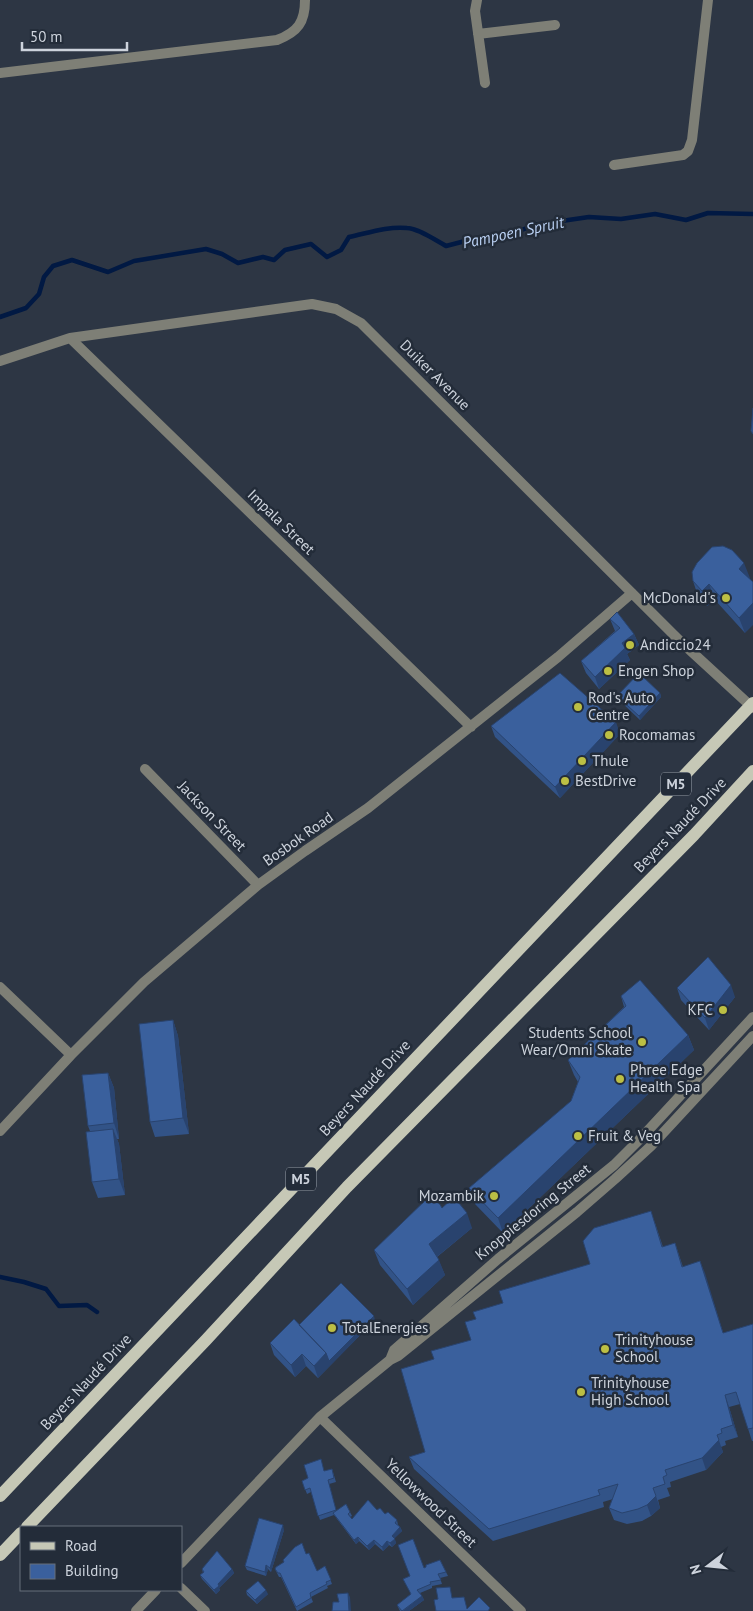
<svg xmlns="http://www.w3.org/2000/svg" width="753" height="1611" font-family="'PT Sans',sans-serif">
<rect width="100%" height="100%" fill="#2d3644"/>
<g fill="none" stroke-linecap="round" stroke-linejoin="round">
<path stroke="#011943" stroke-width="4.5" d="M0,317L26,308L39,294L44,277L53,266L72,260L108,272L134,261L206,249L222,254L238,263L263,257L274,260L285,250L311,244L327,257L341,250L349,237C368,233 388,226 407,228C420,229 435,240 446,246L469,240L486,239L512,234L534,225L589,217L621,219L655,214L686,220L708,213L753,214
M0,1277L24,1282L46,1289L59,1306L87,1305L97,1312"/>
<path stroke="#7e7f76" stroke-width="10" d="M477,0L475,11L485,83
M478,34L555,25
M0,73L277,40C298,32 305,22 305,0
M614,165L683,155L688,151L692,140L708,0
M70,338L471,727
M0,361L70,338L312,304L336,309L361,323L680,641L753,708
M145,769L258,885
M0,987L71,1055
M0,1131L71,1055L144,982L258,885L305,851L368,808L558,657L632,593
M390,1360L394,1350L498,1259L614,1165L642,1137L753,1017
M320,1417L521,1611
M181,1563L320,1417L390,1360L398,1356L577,1212L615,1179L651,1146L753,1036
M181,1588L205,1611
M136,1611L156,1590"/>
<path stroke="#c6c8b6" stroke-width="12" d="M0,1496L753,703
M27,1527L206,1340L347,1187L694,835L753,771
M0,1555L21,1533"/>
</g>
<path fill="#325387" d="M750,578L745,633L715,600L707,606L698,596L693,581Z
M610,619L634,634L639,645L627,654L630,660L599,689L586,673L581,661L615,631Z
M660,693L661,697L640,720L619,700L617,696Z
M491,726L620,734L560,798L495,737Z
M677,988L735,997L709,1030L681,1000Z
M621,996L688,1035L694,1050L503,1233L475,1204L469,1188L571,1101L578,1082L574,1075L568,1060L624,1007Z
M173,1020L178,1036L189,1134L155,1137L150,1122Z
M108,1073L114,1088L119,1139H117L119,1144L125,1195L98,1198L92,1182L90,1131L88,1126Z
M442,1208L472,1228L437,1257L445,1275L413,1305L380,1265L374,1250Z
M655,1223L663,1247L675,1243L683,1267L700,1261L723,1333L753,1324V1441H752L740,1404L729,1407L738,1437L725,1441L726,1445L721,1447L723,1452L706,1470L670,1482L671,1487L667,1488L670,1496L658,1500L660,1508L651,1516L642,1521L627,1524L614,1520L609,1508L613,1499L603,1502L604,1507L493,1541L414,1469L409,1457L425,1452L434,1359L471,1340L476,1319L503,1303L590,1264Z
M375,1320L318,1378L306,1366L295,1377L274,1355L270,1343L299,1325Z
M332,1469L336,1482L329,1484L336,1511L350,1512L352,1516L350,1517L352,1519L377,1510L397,1520L398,1525L400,1527L402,1531L394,1538L396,1543L392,1547L389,1545L383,1551L375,1544L369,1550L359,1541L356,1544L334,1515L320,1520L311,1492L307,1494L302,1481L325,1471Z
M284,1530L271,1572L268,1569L266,1576L247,1570L245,1566Z
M306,1554L317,1571L325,1566L332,1584L327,1586L328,1588L311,1597L313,1602L297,1611L281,1577H279L275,1569Z
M424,1568L446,1572L448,1576L440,1578L442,1584L432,1586V1588L420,1593L422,1596L424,1600L409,1611H400L397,1605L410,1595V1576Z
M202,1569H232L234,1573L219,1588L220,1590L216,1594L202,1579L200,1575L203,1573Z
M246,1591L268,1594L257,1604L247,1595Z"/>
<path fill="#29436e" d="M744,563L750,578L745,585L739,569Z
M709,584L715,600L707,606L702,591Z
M753,603V625L745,633L739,618Z
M634,634L639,645L627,654L630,660L599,689L595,677L622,643Z
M660,693L661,697L640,720L639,716Z
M616,722L620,734L560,798L555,787Z
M731,985L735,997L709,1030L705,1018Z
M173,1020L178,1036L189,1134L183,1118Z
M688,1035L694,1050L503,1233L498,1218Z
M108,1073L114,1088L119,1139L114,1123Z
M113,1129L119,1144L125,1195L119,1179Z
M467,1213L472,1228L434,1259L429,1244Z
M439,1260L445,1275L413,1305L407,1289Z
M700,1261L705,1273L727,1345L723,1333Z
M374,1316L375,1320L318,1378L314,1366L326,1353Z
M302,1354L306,1366L295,1377L291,1365Z
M725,1395L729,1407L738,1437L733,1425Z
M717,1435L723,1452L706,1470L702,1458Z
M656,1496L660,1508L651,1516L647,1505Z
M283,1525L284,1530L271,1572L270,1568Z
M400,1527L402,1531L393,1540L392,1536Z
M358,1537L359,1541L356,1544L354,1540Z
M395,1539L396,1543L392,1547L390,1543Z
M374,1540L375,1544L369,1550L367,1546Z
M387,1541L389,1545L383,1551L382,1547Z
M266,1565L268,1569L266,1576L265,1572Z
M232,1569L234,1573L219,1588L220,1590L216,1594L214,1590L218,1584Z
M266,1590L268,1594L257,1604L255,1600Z
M348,1593L350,1597L351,1611H349Z
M422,1596L424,1600L409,1611H403Z"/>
<path fill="#3a609d" stroke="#29436e" d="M753,408V434L751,431Z
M723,546L732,550L744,563L739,569L753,582V603L739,618L709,584L702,591L693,581L692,572L697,563L712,547Z
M617,612L634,634L622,643L625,648L595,677L581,661L620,628L610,619Z
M560,673L616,722L555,787L491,726Z
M639,673L660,693L639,716L617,696Z
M708,957L731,985L705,1018L677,988Z
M640,980L688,1035L498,1218L469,1188L571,1101L580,1077L568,1060L626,1006L621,996Z
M173,1020L183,1118L150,1122L139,1024Z
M108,1073L114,1123L88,1126L82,1075Z
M113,1129L119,1179L92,1182L86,1132Z
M433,1193L442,1208L454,1197L467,1213L429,1244L439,1260L407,1289L374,1250Z
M651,1211L662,1247L675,1243L682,1267L700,1261L723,1333L753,1324V1428L748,1429L736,1392L725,1395L733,1425L721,1429L722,1433L717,1435L719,1440L702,1458L665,1470L667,1475L663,1477L665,1484L653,1488L656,1496L647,1505L638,1509L622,1513L609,1508L618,1484L598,1490L600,1495L489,1529L409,1457L425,1452L401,1369L434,1359L431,1351L471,1340L465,1322L476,1319L473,1312L503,1303L499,1291L590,1264L583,1241L594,1228Z
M341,1283L374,1316L329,1361L326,1353L299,1325Z
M294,1319L326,1353L314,1366L302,1354L291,1365L270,1343Z
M321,1459L324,1471L332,1469L334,1478L328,1480L336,1510L318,1516L310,1488L305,1490L302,1481L308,1478L304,1465Z
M368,1500L377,1510L380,1508L385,1514L388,1512L397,1520L395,1523L400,1527L392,1536L395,1539L390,1543L387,1541L382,1547L374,1540L367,1546L358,1537L354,1540L333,1513L346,1504L350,1512L348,1514L352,1519Z
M259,1518L283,1525L270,1568L266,1565L265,1572L245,1566Z
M413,1539L424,1568L426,1567V1565L440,1560L446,1572L438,1574L441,1580L430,1582L431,1584L417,1590L422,1596L402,1611L397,1605L411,1594L403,1579L410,1576L398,1545Z
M302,1543L306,1554L309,1553L317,1571L325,1566L331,1580L326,1582L327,1584L310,1593L311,1598L296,1607L280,1573H278L275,1569L276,1567L284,1562L283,1560L295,1547Z
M217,1551L232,1569L218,1584L219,1586L214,1590L200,1575L204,1572L202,1569Z
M258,1581L266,1590L255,1600L246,1591Z
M450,1587L452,1598L464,1597L467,1609L479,1597L490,1608L488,1611H436L434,1600L438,1599L436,1588Z
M348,1593L349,1611H332L333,1602H339L337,1594Z"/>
<g fill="#bcbf44" stroke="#232c39" stroke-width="2">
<circle cx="726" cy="598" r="5"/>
<circle cx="630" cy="645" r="5"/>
<circle cx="608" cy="671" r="5"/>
<circle cx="578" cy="707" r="5"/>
<circle cx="609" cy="735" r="5"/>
<circle cx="582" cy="761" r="5"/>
<circle cx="565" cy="781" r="5"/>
<circle cx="723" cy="1010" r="5"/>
<circle cx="642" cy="1042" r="5"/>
<circle cx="620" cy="1079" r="5"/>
<circle cx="578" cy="1136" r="5"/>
<circle cx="494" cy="1196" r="5"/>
<circle cx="332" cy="1328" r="5"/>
<circle cx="605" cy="1349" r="5"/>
<circle cx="581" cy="1392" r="5"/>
</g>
<g text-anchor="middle" stroke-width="5" stroke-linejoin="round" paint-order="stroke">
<g fill="#232c39" stroke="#9aa1ab" stroke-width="1">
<rect x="661" y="772.5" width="30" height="23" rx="4"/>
<rect x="286" y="1167.5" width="30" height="23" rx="4"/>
</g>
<g font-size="14" font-weight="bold" fill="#cdd3dc">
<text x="676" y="789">M5</text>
<text x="301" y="1184">M5</text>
</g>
<g font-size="15" fill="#cdd3dc" stroke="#232c39">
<text transform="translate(435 375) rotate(45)" y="5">Duiker Avenue</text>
<text transform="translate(281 522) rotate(44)" y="5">Impala Street</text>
<text transform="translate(212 816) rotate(46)" y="5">Jackson Street</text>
<text transform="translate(680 825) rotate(-46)" y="5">Beyers Naudé Drive</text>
<text transform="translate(298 839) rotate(-35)" y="5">Bosbok Road</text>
<text transform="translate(365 1088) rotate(-47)" y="5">Beyers Naudé Drive</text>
<text transform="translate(533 1212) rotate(-39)" y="5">Knoppiesdoring Street</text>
<text transform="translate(86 1382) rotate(-47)" y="5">Beyers Naudé Drive</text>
<text transform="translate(431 1503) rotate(44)" y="5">Yellowwood Street</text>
</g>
<g font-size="15" fill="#cdd3dc" stroke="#232c39" text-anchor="start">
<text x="716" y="603" text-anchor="end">McDonald's</text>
<text x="640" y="650">Andiccio24</text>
<text x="618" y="676">Engen Shop</text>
<text x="588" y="703">Rod's Auto<tspan x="588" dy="17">Centre</tspan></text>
<text x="619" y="740">Rocomamas</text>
<text x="592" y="766">Thule</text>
<text x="575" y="786">BestDrive</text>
<text x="713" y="1015" text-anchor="end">KFC</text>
<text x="632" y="1038" text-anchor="end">Students School<tspan x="632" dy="17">Wear/Omni Skate</tspan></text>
<text x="630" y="1075">Phree Edge<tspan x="630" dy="17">Health Spa</tspan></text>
<text x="588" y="1141">Fruit &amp; Veg</text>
<text x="484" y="1201" text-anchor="end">Mozambik</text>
<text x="342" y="1333">TotalEnergies</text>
<text x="615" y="1345">Trinityhouse<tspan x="615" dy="17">School</tspan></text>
<text x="591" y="1388">Trinityhouse<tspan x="591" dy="17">High School</tspan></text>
</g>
<g font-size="16" font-style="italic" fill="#bbd2f5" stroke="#232c39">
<text transform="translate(513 232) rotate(-12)" y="6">Pampoen Spruit</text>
</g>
</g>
<rect x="20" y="1526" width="162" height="65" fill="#232c39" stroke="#676f7a"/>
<rect x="30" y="1542" width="25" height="8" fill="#c6c8b6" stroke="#676f7a"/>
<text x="65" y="1551" font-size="15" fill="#cdd3dc">Road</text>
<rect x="30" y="1564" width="25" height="15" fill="#3a609d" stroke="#676f7a"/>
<text x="65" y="1576" font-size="15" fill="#cdd3dc">Building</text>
<g transform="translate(708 1566) rotate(254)" stroke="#232c39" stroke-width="4" paint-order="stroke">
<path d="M0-4L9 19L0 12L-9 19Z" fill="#cdd3dc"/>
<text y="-8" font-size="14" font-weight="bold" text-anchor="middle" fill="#cdd3dc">N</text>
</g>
<path d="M22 42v8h105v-8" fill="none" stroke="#cdd3dc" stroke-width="2.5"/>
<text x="30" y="42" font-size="15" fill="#cdd3dc" stroke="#232c39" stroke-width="4" paint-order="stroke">50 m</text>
</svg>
